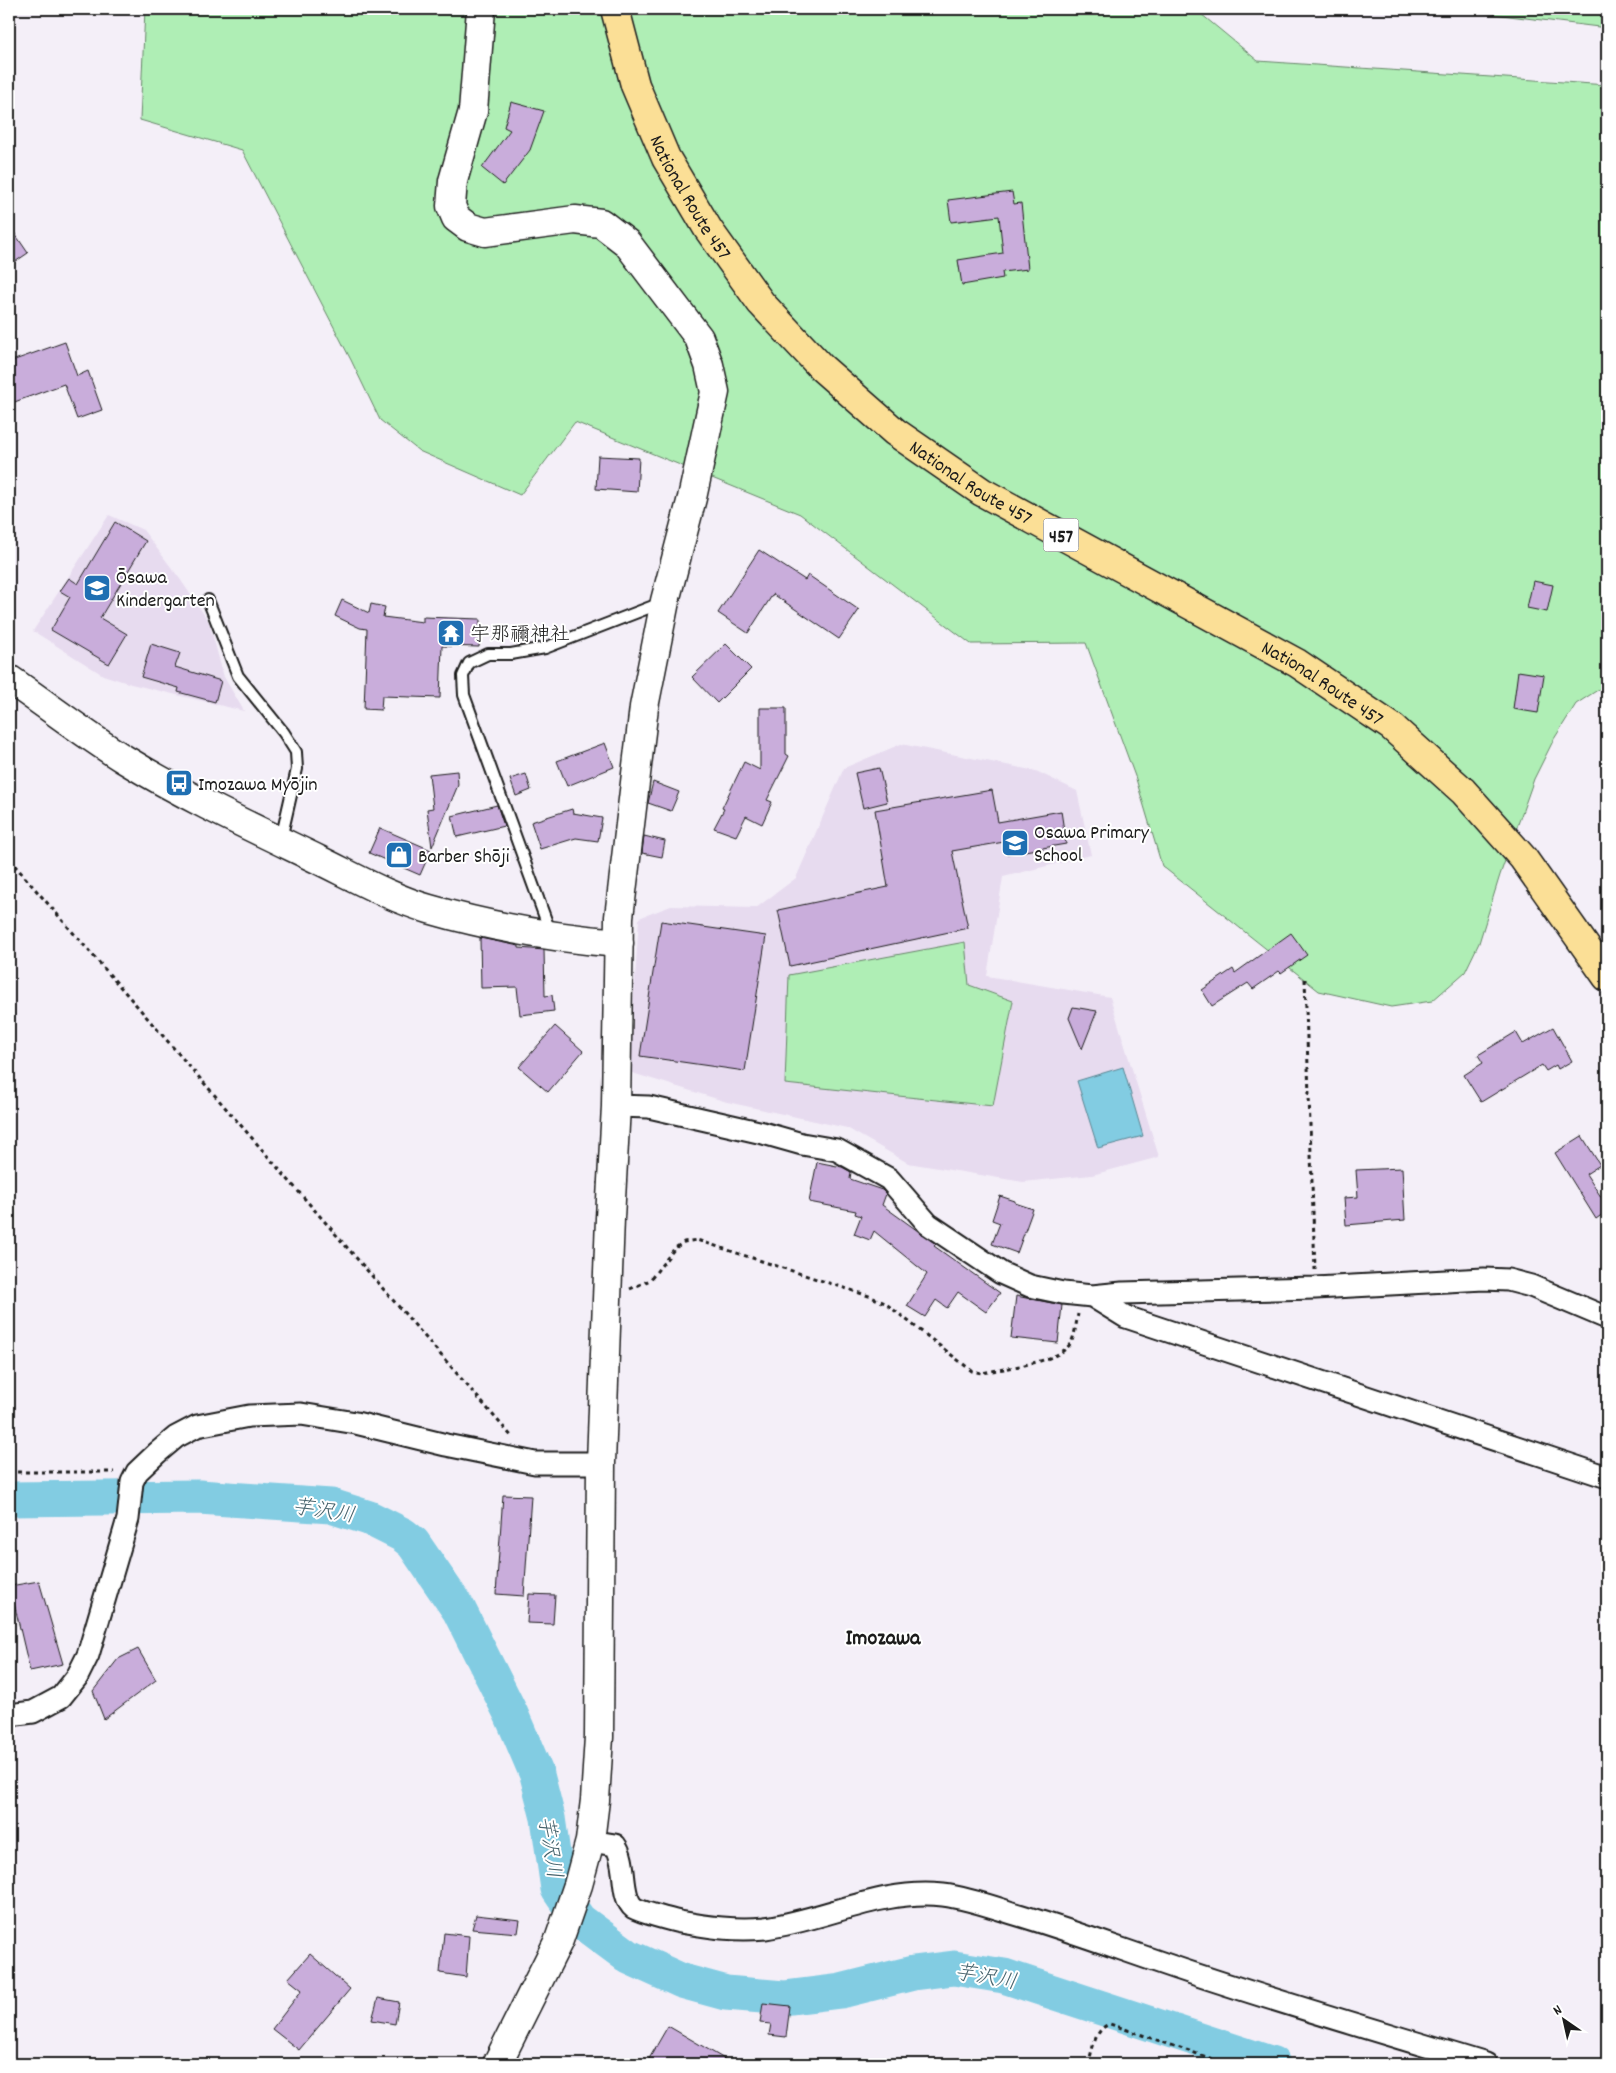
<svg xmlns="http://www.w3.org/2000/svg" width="1616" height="2073" font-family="Dekko,'Klee One',sans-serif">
<rect width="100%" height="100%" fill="#f4eff8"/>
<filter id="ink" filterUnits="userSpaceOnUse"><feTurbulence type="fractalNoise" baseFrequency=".02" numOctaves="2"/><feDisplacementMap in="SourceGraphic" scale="10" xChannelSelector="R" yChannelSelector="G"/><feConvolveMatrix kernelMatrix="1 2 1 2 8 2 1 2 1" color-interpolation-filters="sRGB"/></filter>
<g filter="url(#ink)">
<path fill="#e7dbef" d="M109,515L143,530L180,579L209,622L224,677L244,711L131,684L103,675L33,631Z
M901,744L1036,771L1077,791L1091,855L1003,877L987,976L1110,997L1159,1157L1092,1175L1023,1182L908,1163L847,1128L727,1102L629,1072L639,918L671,906L756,908L796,878L844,768Z"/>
<path fill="#afeeb5" stroke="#668568" d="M145,9H1195L1258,61L1607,85V684L1576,704L1554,739L1534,779L1500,875L1479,943L1465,972L1432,1001L1391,1007L1319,991L1162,866L1136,779L1086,643L971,644L800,514L575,422L520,495L419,451L380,420L351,360L242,150L140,120Z
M1452,9H1607V28Z
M965,942L969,985L1013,1001L993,1106L785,1084L789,975Z"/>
<path fill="#82cce2" stroke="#598693" d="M1123,1067L1143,1136L1098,1148L1077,1081Z"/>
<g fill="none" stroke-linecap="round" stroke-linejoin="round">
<path stroke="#82cce2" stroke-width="35" d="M9,1499L199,1497L331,1506L369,1518L403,1535L413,1543L459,1610L511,1714L537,1775L548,1818L558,1889L579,1920L629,1957L682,1981L726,1993L784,1998L841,1991L913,1973L954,1968L1004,1976L1273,2064"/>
</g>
<path fill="#c9addb" stroke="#1c1c1c" d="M511,102L544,111L530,150L503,185L482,168L510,130L504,127Z
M1012,192L1014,204L1021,203L1028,269L1002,272L1003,278L962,285L958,260L1003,253L999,216L951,222L948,200Z
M9,225L28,253L9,266Z
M65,342L77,376L88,371L102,410L77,419L64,384L9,404V362Z
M598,456L639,458L637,492L596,489Z
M115,522L146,541L100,618L127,634L109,664L51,630L70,597L60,591L69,578L78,584Z
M759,550L805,580L808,575L859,610L839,639L773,594L748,633L718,613Z
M1533,581L1553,585L1547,612L1527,608Z
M342,600L369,613L371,604L385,607L383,617L423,622V617L480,619L479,647L442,646L440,698L382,696L381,710L364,709L367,629L360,628L335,616Z
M151,644L180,653L175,667L221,681L215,702L178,692L179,688L141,677Z
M726,644L751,669L717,703L692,677Z
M1518,671L1544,675L1538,713L1513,709Z
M760,708H786V754L789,756L767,800L772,802L762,824L746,816L736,836L714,828L724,809L722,808L744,762L760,770Z
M605,743L614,767L567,786L557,761Z
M879,768L887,802L863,808L855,773Z
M457,771L458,785L432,847L427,809L433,808L429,774Z
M526,774L531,790L516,796L510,779Z
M653,782L679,792L671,811L648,803Z
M992,790L998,822L1061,811L1066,844L1007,854L1004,842L952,851L968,928L790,966L778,910L888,887L875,810Z
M497,805L504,826L457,837L452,816Z
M572,809L573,813L602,818L598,841L576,838L540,849L531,822Z
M380,828L431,850L420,875L369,853Z
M644,836L665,841L662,857L642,853Z
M661,921L766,936L745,1071L640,1056Z
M1291,933L1307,955L1281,973L1279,971L1253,989L1248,983L1212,1006L1202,990L1233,969L1235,973Z
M480,938L519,946V948L544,950L545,996L552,995L554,1011L520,1015L517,987L481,988Z
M1073,1007L1097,1011L1082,1049L1069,1018Z
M555,1026L583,1051L548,1092L519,1067Z
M1553,1027L1572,1061L1558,1069L1556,1065L1546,1071L1542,1065L1481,1102L1464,1075L1483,1063L1478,1055L1516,1032L1523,1044Z
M1582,1136L1600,1165L1586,1174L1607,1206V1211L1596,1219L1555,1153Z
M817,1162L842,1167L851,1172L850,1179L882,1190L886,1194L882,1205L936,1244L934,1246L1000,1293L986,1312L958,1292L947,1308L936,1300L925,1317L907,1306L927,1274L874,1231L870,1240L854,1234L861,1216L855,1214L856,1211L809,1202Z
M1402,1168L1405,1220L1346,1225L1344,1198L1358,1197L1356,1170Z
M1000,1196L1015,1201V1203L1033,1209L1017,1253L992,1244L1000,1223L992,1220Z
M1016,1296L1062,1305L1058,1343L1011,1338Z
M503,1495L531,1496L524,1596L496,1594Z
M39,1581L63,1664L30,1671L10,1586Z
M529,1594L555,1595L553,1624L527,1623Z
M138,1649L156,1680L104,1719L93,1691L118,1659Z
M476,1915L520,1920L518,1933L472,1929Z
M444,1933L469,1936L466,1977L440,1973Z
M310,1954L350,1989L299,2050L272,2029L302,1990L288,1979Z
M378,1998L399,2002L395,2024L372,2020Z
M763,2003L790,2006L786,2037L769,2035L771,2024L760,2023Z
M668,2026L733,2064H646Z"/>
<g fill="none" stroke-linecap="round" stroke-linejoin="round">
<g stroke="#1c1c1c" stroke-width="14">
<path id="lane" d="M208,600L238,676L284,733L296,752L297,769L281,839
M551,934L464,695L463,676L469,663L488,654H511L545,648L661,603"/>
</g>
<g stroke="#1c1c1c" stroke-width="25">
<path id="street" d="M616,1106L649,1107L763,1133L802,1144L837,1150L889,1179L928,1224L1001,1273L1030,1286L1063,1293L1092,1296L1122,1293L1315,1288L1484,1279L1508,1280L1531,1286L1607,1318
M1092,1296L1126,1317L1607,1477
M9,1715L33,1712L61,1697L77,1677L88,1655L128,1519L132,1482L137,1472L157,1453L176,1437L197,1426L249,1416L301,1414L356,1423L446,1445L535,1463H601
M590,1841L615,1845C628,1862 619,1896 634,1908C641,1912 671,1920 680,1922C708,1927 736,1931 765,1928C825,1920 882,1888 943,1895C967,1898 990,1906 1012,1913C1063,1928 1112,1946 1162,1963C1269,2000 1378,2031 1486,2064"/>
</g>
<g stroke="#1c1c1c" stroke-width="31">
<path id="secondary" d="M481,9L473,111L453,181L451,206L456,218L468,227L485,232L575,220L601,223L627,243L699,338L709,365L715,392L692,498L665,601L644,707L619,917L616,1106L610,1218L601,1463L599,1737L595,1800L590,1841L578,1885L559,1940L497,2064
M9,679C47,705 84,734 124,759C186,797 253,828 319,860C354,877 391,898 429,909C491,927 555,938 619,943"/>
</g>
<g stroke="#1c1c1c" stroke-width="31">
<g id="highway">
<path id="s1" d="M615,9L635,85L666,158L708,229L761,303L822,368L895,432L982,492L1297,663L1392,727L1463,791L1523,858L1607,977"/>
</g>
</g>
<path stroke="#1c1c1c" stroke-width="3" stroke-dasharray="4 4" stroke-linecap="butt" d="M9,859L513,1438
M1305,979L1315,1270
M630,1289L650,1280L675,1248L684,1242L697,1240L869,1296L885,1303L972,1371L982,1373C1004,1368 1058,1363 1070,1344C1075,1337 1076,1323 1078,1314
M9,1472H114
M1088,2064C1093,2050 1094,2029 1110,2024L1227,2064"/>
<use href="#lane" stroke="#fff" stroke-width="10"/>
<use href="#street" stroke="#fff" stroke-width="21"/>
<use href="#secondary" stroke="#fff" stroke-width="28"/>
<use href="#highway" stroke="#fbdf96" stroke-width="28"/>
</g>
</g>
<defs>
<g id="school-square" transform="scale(1.4375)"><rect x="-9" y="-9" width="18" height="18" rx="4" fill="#1f6fb2" stroke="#fff"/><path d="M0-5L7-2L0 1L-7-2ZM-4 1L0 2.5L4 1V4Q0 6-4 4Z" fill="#fff"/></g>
<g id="temple-square" transform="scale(1.4375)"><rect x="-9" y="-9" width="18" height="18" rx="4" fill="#1f6fb2" stroke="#fff"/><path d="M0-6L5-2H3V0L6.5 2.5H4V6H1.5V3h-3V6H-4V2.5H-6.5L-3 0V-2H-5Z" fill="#fff"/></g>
<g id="bus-square" transform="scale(1.4375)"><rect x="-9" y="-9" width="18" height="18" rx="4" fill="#1f6fb2" stroke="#fff"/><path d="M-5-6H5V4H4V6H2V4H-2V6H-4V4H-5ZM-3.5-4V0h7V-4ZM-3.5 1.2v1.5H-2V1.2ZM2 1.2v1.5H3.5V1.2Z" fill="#fff"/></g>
<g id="shop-square" transform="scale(1.4375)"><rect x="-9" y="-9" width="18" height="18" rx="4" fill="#1f6fb2" stroke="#fff"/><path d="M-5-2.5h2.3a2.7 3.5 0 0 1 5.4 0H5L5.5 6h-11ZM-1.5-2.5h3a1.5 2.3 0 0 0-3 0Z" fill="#fff"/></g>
</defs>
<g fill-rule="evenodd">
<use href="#school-square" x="97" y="588"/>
<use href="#temple-square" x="451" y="633"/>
<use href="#bus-square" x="179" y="783"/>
<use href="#school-square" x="1015" y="843"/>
<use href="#shop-square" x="399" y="855"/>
</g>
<g text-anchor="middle" stroke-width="4" stroke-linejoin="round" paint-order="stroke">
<rect fill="#fff" stroke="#606060" stroke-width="1" x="1043.5" y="518.5" width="35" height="33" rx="4"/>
<g font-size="19" font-weight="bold" fill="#1c1c1c">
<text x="1061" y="542">457</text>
</g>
<g font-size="20" fill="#1c1c1c" stroke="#fff">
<text dy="7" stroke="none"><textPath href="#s1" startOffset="204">National Route 457</textPath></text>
<text dy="7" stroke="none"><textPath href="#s1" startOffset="609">National Route 457</textPath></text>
<text dy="7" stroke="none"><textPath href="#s1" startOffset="1014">National Route 457</textPath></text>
</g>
<g font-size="20" fill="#1c1c1c" stroke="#fff" text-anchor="start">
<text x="116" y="583">Ōsawa<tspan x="116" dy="23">Kindergarten</tspan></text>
<text x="470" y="640">宇那禰神社</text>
<text x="198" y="790">Imozawa Myōjin</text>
<text x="1034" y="838">Osawa Primary<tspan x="1034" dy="23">School</tspan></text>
<text x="418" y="862">Barber Shōji</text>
</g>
<g font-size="21" font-style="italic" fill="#45626b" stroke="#fff">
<text transform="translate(324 1510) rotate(9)" y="7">芋沢川</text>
<text transform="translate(551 1847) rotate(81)" y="7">芋沢川</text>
<text transform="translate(986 1976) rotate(10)" y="7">芋沢川</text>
</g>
<g font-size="22" font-weight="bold" fill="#1c1c1c" stroke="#fff">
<text x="883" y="1644">Imozawa</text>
</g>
</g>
<rect width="1616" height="2073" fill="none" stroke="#fff" stroke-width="30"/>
<rect x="15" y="15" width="1586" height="2043" fill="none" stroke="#1c1c1c" stroke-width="2" filter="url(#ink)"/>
<g transform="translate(1564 2020) rotate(326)" stroke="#ffffff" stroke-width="4" paint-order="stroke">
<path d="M0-4L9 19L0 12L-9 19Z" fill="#1c1c1c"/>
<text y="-8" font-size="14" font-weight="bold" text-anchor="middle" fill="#1c1c1c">N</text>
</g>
</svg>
